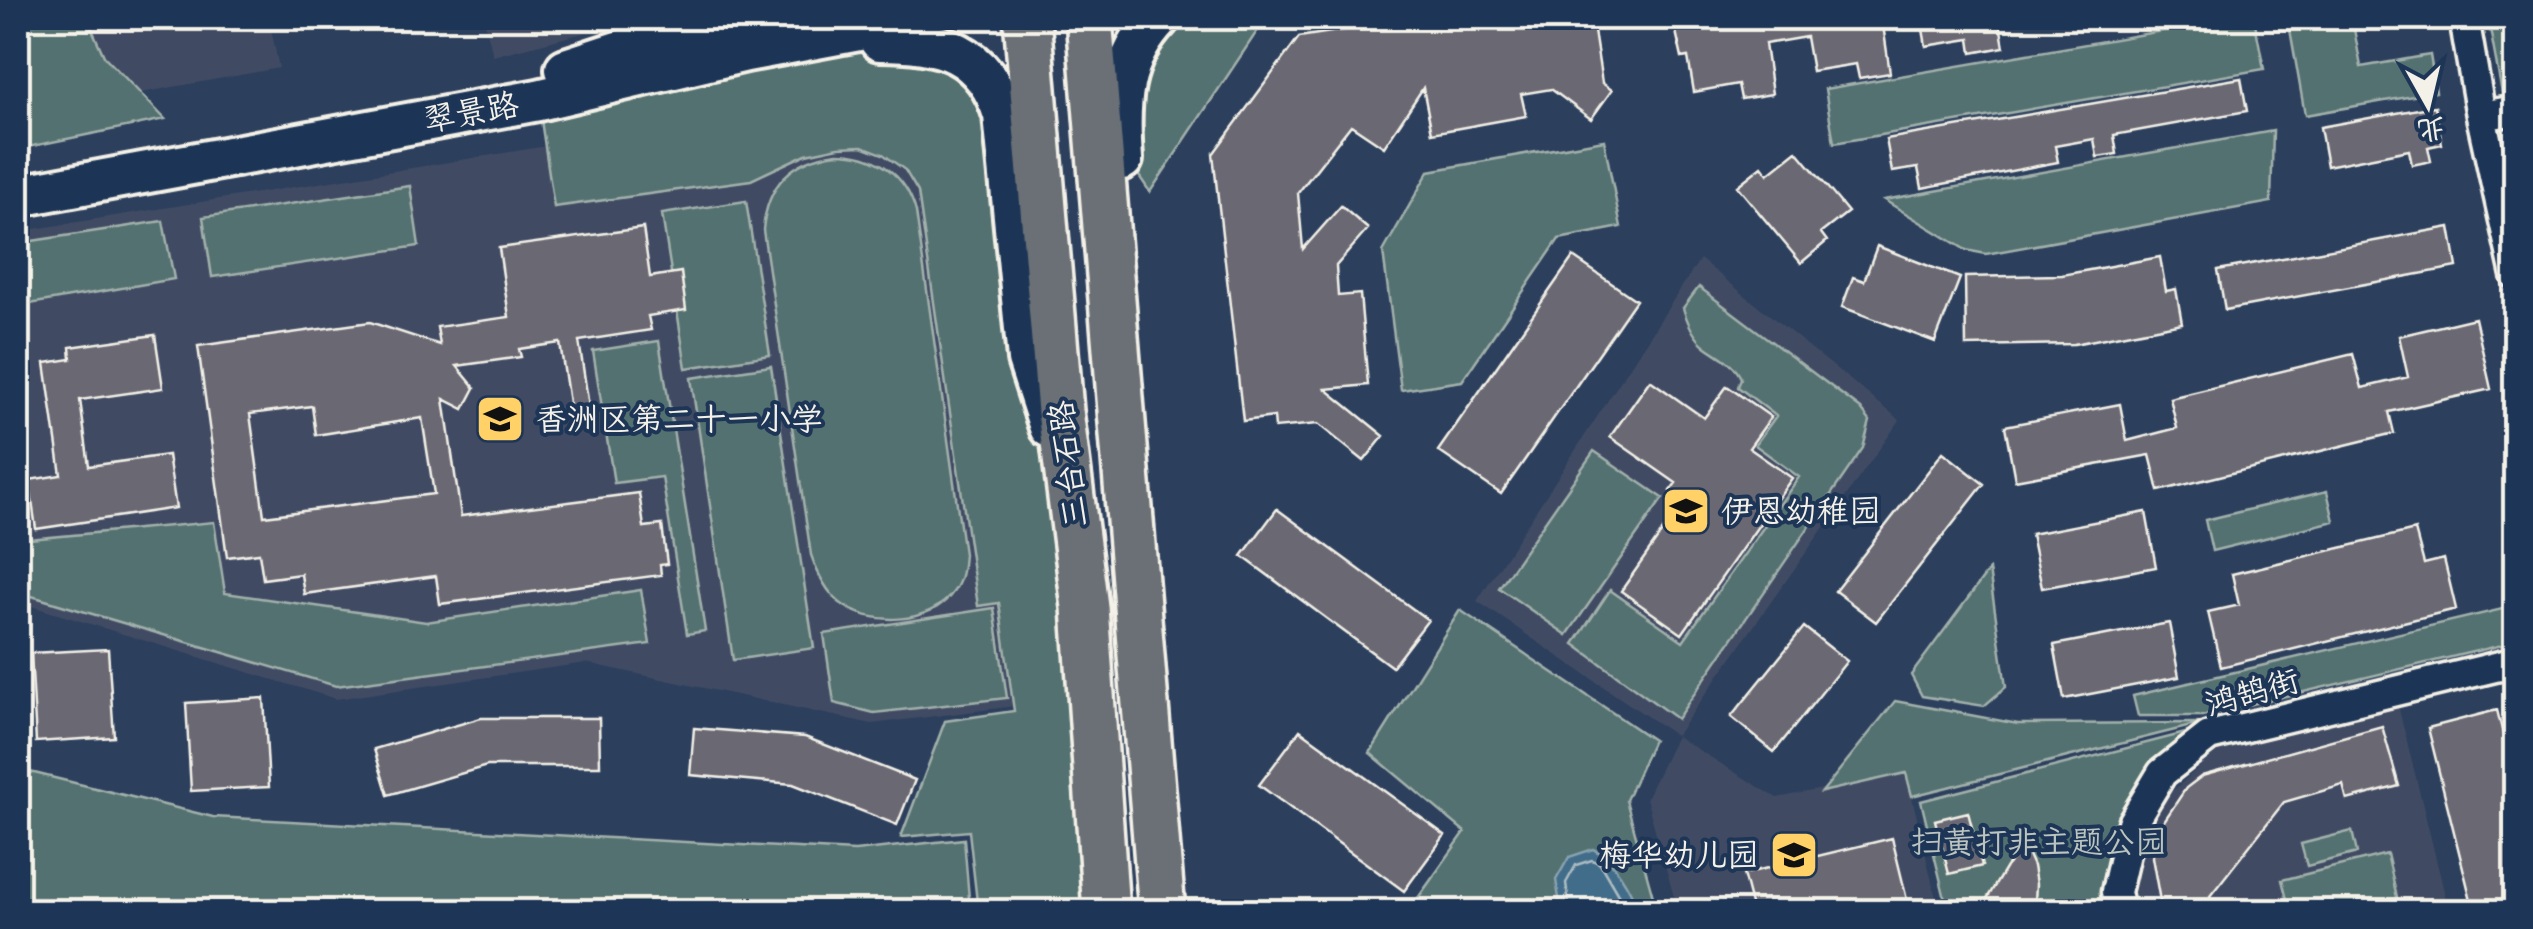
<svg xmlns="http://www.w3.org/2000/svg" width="2533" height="929" font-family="Mynerve,'LXGW WenKai TC',sans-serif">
<rect width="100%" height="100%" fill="#2c3f5d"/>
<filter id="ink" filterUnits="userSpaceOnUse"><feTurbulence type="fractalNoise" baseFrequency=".01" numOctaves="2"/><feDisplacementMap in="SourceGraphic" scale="20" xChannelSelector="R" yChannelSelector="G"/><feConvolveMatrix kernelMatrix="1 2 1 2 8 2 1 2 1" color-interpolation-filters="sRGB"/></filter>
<g filter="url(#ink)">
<path fill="#3f4b64" d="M87,18H269L279,68L140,93L104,56Z
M484,18H642L493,56Z
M813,103L943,144L1023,705L872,724L586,663L336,699L18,602V236L28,230Z
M1700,259L1900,420L1676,736L1777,798L1906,772L1939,911H1678L1646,798L1676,736L1477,601Z
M2398,705L2449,911H2135L2131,892L2161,801L2220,749Z"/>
<path fill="#527170" stroke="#a3b1ac" stroke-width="2.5" d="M18,18H87L104,56L165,119L18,149Z
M1180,18H1266L1150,192L1135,170L1139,78L1157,39Z
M2237,18H2254L2264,69L1834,143L1825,89Z
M2288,18H2352L2361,67L2430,55L2436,92L2305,115Z
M2488,18H2515V102L2504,104Z
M871,41L973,63L1069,489L1104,911H978L969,831L901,837L945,721L1014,711L999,603L978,606L918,192L905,170L883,154L862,146L839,147L806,154L751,180L554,207L538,100Z
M2273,131L2271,202L1986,254L1966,250L1884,200Z
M1604,140L1621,227L1559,239L1462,381L1401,390L1383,252L1429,171Z
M837,153C875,153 906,174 916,212L964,554C963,567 962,580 954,591C931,625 869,627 839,602C825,590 817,572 811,555L763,230C767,184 792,159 837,153Z
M410,186L419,246L212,277L203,217Z
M746,201L770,355L686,368L662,214Z
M163,221L174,279L18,306V249L32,241Z
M1699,287L1861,409L1870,421L1863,448L1677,719L1574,644L1610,590L1683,641L1799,477L1755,445L1776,416L1738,387L1741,378C1733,361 1718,356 1704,345C1693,336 1687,321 1683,308Z
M659,341L705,631L687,634L662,477L614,483L593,351Z
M771,366L814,648L733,660L691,378Z
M1594,451L1663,498L1567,635L1499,588Z
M2327,491L2334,521L2212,551L2205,520Z
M214,522L225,593L426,622L641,590L650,644L336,686L18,592V540Z
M1989,570L2006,687L1984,706L1922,696L1911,675Z
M2515,606V642L2202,716H2138L2133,696Z
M994,608L1007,698L874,713L834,703L824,634Z
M1460,610L1653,740L1626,800L1657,911H1439L1418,898L1465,832L1370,753Z
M1895,701L2018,724L2203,723L1912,796L1906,773L1822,792Z
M2201,729C2161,777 2090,843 2105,911H1948L1921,801Z
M18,769L213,817L855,851L964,839L970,911H18Z
M2352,831L2357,853L2307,866L2301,844Z
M2387,854L2400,910L2290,911L2282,880Z"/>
<path fill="#426d8a" stroke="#89a2b0" stroke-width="2.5" d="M1593,849C1614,859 1631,889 1638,911H1561L1556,880L1569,857Z"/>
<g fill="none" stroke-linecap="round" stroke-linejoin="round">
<path stroke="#adbcc2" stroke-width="2.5" d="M1570,912L1566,883L1576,865L1592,860L1600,864L1628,912"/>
</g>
<path fill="#6a6773" stroke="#f4f1e8" stroke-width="2.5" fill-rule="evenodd" d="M1422,18H1592L1602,83L1612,90L1591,119L1551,89L1521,94L1526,116L1432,133L1423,88L1384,147L1351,125L1298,193L1303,249L1341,206L1368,229L1336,266L1338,296L1360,294L1368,385L1326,389L1384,436L1364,461L1318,424L1275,428L1274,417L1243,421L1213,154L1299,37Z
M1673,18H1882L1890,73L1859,78L1856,64L1812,71L1806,37L1765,44L1772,94L1741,99L1738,84L1694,92L1688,57L1682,58Z
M1921,18H1999L2004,47L1972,53L1970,39L1926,46Z
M2241,78L2247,111L2114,135L2117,154L2097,157L2094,139L2055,146L2058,162L1922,188L1918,168L1892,172L1886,139Z
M2435,106L2442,144L2428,147L2431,161L2412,165L2409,150L2327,166L2320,127Z
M1797,151L1848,212L1821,233L1827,241L1801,263L1737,186L1762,166L1768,174Z
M2450,227L2457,267L2225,310L2218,270Z
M643,228L650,277L681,272L686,310L648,316L651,330L579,341L592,426L573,429L560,343L519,349L521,357L457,366L475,388L464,409L444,399L461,516L639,493L644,527L662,525L667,564L660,565L661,575L440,604L436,576L304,594L301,574L263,579L259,553L227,557L198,346L370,322L440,345L437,327L509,317L499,248ZM312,406L316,435L422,418L434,494L264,516L250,414Z
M1877,246L1960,278L1935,342L1842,307L1853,277L1864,281Z
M1573,257L1636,300L1501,494L1438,451Z
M2160,257L2166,291L2176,289L2182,323L2074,344L1966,346L1965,277L2062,275Z
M2475,318L2491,389L2389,412L2394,433L2159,491L2150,455L2015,480L2005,426L2120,404L2127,441L2177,428L2170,398L2353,354L2362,388L2408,377L2399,336Z
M155,335L163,388L80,400L89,466L168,455L176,508L36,529L29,480L61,475L45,363L71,359L70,347Z
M1650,380L1704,418L1727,386L1771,417L1749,448L1792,478L1682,634L1621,591L1684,501L1670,491L1676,483L1610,437Z
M1943,452L1984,484L1876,622L1835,591Z
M1277,509L1428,620L1392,667L1242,556Z
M2146,512L2156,567L2042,588L2031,534Z
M2415,530L2424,564L2444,559L2456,609L2221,667L2208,612L2239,605L2232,574Z
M2169,623L2179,677L2064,699L2054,645Z
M1804,627L1847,661L1774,752L1731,717Z
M108,649L114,737L36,742L31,653Z
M264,698L269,787L191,791L186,703Z
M2497,710L2508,754L2516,752V912H2474L2428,728Z
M481,718H599L600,766H487L388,795L374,749Z
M2382,726L2399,786L2347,800L2343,785L2284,802L2210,896L2213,912H2162L2152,857L2162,824L2186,788L2202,776Z
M694,728L805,737L915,780L897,825L793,784L690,775Z
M1300,730L1445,835L1404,891L1259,785Z
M1968,812L1982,866L1949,874L1935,820Z
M1892,838L1910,912H1753L1743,874Z
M2024,846L2033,866L2036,884L2035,902L2030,912H1979L2006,867Z"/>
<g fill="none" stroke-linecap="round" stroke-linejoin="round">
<g stroke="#f4f1e8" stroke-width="35">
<path id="street" d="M2464,18L2481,116L2516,275
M2481,116L2516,110
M2120,912L2116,892L2132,823L2162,773L2209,736L2516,662"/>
</g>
<g stroke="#f4f1e8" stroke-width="48">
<path id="secondary" d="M880,40C941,40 984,51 1004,115L1028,359L1050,427
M566,69L697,26L739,18
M1122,159C1118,104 1119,60 1159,18
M18,196L538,100L746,51L923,18"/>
</g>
<g stroke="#f4f1e8" stroke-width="52">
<path id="primary" d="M1027,18L1060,411L1085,607L1106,912
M1089,18L1162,912"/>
</g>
<use href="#street" stroke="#1d3557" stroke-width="28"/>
<use href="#secondary" stroke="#1d3557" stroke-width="40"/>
<use href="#primary" stroke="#6b6f75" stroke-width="45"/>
</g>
</g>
<defs>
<g id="school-square" transform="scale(2.5)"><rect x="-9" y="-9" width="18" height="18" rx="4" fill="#ffd166" stroke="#1d3557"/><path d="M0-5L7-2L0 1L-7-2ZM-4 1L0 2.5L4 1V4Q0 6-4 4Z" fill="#111"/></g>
</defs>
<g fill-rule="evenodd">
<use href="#school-square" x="500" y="419"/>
<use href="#school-square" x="1686" y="511"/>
<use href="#school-square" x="1794" y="855"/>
</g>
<g text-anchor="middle" stroke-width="8" stroke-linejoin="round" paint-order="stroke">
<g font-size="32" fill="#f4f1e8" stroke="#1d3557">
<text transform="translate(471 112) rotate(-10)" y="11">翠景路</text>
<text transform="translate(1068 464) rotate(-97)" y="11">三台石路</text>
<text transform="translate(2252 692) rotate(-16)" y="11">鸿鹄街</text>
</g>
<g font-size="32" fill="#f4f1e8" stroke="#1d3557" text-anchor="start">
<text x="535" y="430">香洲区第二十一小学</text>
<text x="1721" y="522">伊恩幼稚园</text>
<text x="1759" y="866" text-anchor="end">梅华幼儿园</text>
</g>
<g font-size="32" fill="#bbc4be" stroke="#1d3557">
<text x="2039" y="853">扫黄打非主题公园</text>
</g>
</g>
<rect width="2533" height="929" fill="none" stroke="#1d3557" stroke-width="60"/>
<rect x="30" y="30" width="2473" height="869" fill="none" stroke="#f4f1e8" stroke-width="4" filter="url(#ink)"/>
<g transform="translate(2428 105) rotate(172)" stroke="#1d3557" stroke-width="8" paint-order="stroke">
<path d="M0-8L18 38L0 25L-18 38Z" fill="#f4f1e8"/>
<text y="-15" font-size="28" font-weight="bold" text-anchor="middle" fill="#f4f1e8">北</text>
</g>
</svg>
